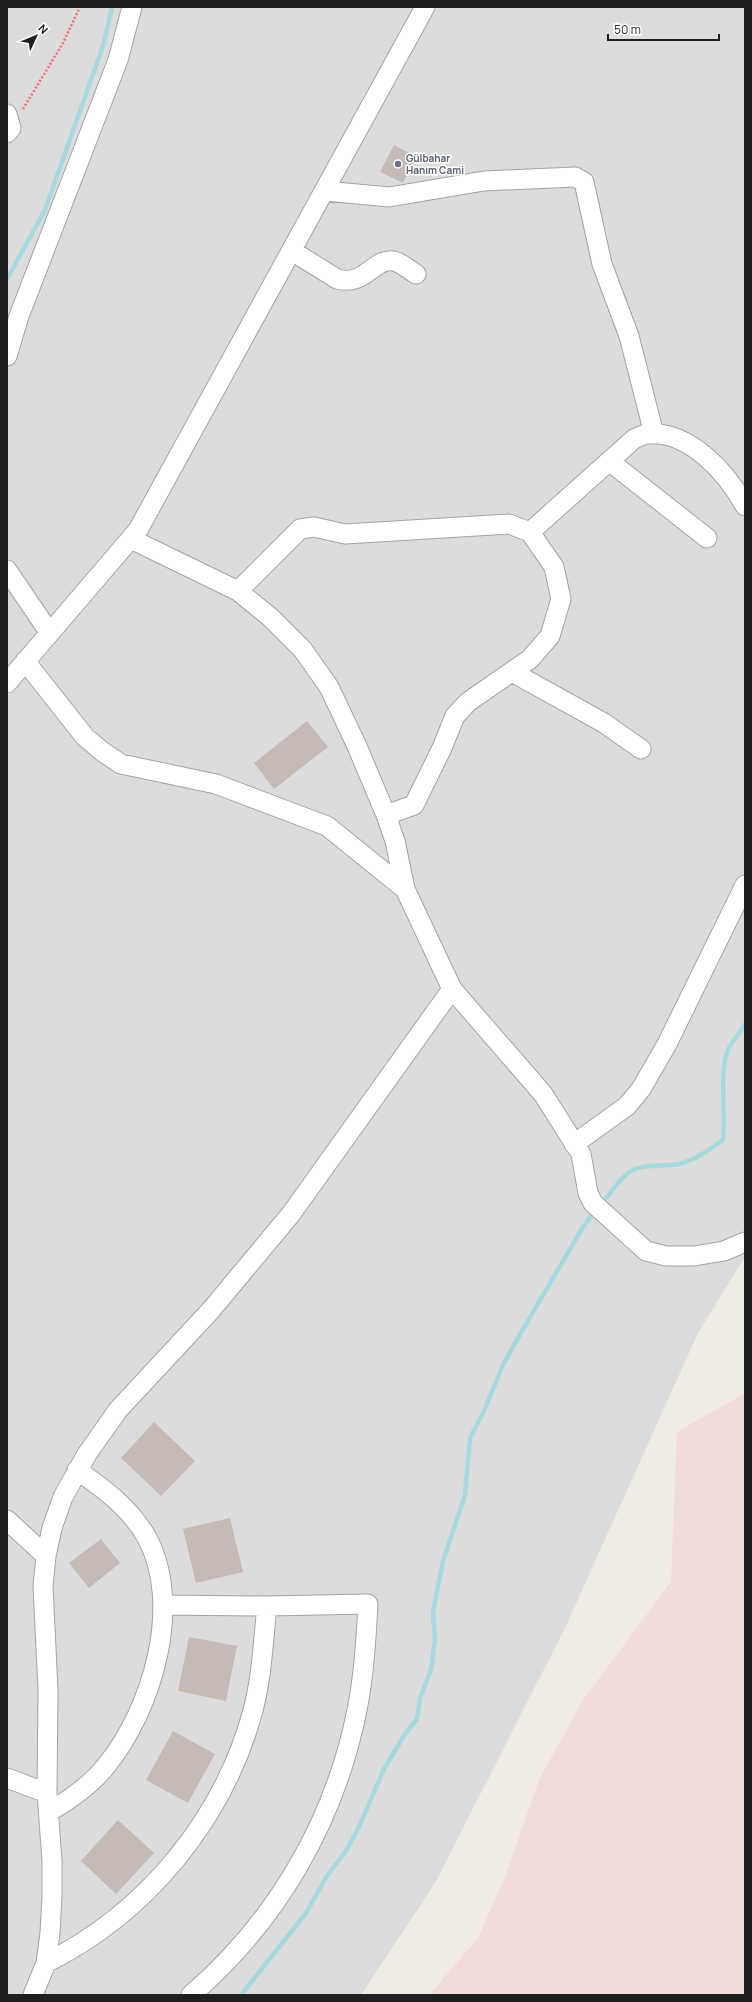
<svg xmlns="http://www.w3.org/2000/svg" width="752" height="2002" font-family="Manrope,sans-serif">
<rect width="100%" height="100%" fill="#f0ebe5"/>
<path fill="#dddcdc" d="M7,7H745V1257L698,1333L565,1628L435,1883L361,1995H7Z"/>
<path fill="#f2dcd9" d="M745,1393V1995H429L478,1938L506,1875L539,1780L583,1700L671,1582L677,1432Z"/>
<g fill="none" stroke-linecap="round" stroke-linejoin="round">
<path stroke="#a6d9de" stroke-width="4.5" d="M7,279L45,210L104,43L112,7
M601,1205C610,1194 620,1177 633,1170C647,1163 664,1167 679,1164C695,1160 709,1150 723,1140C726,1116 719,1070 728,1050C732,1041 740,1033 745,1024
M241,1995L306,1913L327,1876L346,1851L358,1829L384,1769L405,1734L417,1719L420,1698L431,1670L435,1639L433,1612L443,1561L465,1495L470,1438L484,1411L503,1365L515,1343L583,1227L596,1210"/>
</g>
<path fill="#c5bab5" d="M394,145L416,157L403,183L380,172Z
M307,721L328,747L274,789L254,763Z
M154,1422L195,1461L161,1496L121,1458Z
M230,1518L243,1572L196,1583L183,1529Z
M101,1539L120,1563L89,1588L69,1563Z
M189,1637L237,1646L226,1701L178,1691Z
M173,1731L215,1754L188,1803L146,1780Z
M118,1820L154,1853L116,1894L81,1861Z"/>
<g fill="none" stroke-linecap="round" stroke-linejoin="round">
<g stroke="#a3a3a3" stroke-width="21">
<path id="minor" d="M7,114L11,128L7,133
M325,191L389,197L484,181L575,177L584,182L602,264L629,336L654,434
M292,251L337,279C365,287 374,257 394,261C402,263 409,270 416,274
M7,356L19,316L118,60L132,7
M609,461L707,538
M530,532L634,439C638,437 644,434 648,434C690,431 727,473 745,506
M131,539L238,591L270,617L303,650L329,687L356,744L386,815L395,841L405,889L452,989L543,1094L581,1154L588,1193L593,1203L646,1251L666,1256H694L724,1251L745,1242
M7,570L49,632
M238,591L300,529L314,527L345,534L509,524L530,532L554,567L561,599L550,636L530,659L468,702L455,716L442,748L414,805L386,815
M25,661L85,737L103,752L121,764L216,784L327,826L405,889
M512,672L604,723L641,749
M7,683L138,530L425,7
M574,1144L627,1106L641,1089L667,1044L745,885
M7,1520L46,1556
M164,1605L267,1606L368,1604C366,1640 364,1675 357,1710C335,1821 277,1921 191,1995
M7,1778L47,1793
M50,1811C71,1799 91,1785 106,1766C152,1710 184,1604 146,1536C129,1507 104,1489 77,1470
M46,1963C146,1913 222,1821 252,1714C262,1679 263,1642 267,1606
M33,1995L46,1963L50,1933L52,1896V1861L47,1793L48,1690L43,1586L46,1556L52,1528L63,1497L87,1454L118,1410L211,1310L291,1214L452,989"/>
</g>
<path stroke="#fa6c72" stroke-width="2.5" stroke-dasharray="2 2" stroke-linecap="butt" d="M23,109L63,43L80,7"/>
<use href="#minor" stroke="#fff" stroke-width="19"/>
</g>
<circle fill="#6b7280" stroke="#fff" stroke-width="1.5" cx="398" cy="164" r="4"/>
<g text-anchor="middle" stroke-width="3" stroke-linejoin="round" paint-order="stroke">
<g font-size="10" font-weight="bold" fill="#5b616d" stroke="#fff" text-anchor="start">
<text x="406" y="162">Gülbahar<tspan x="406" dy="12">Hanım Cami</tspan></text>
</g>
</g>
<rect width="752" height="2002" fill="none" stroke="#1f1f1f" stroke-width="16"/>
<g transform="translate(36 36) rotate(46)" stroke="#ffffff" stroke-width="3" paint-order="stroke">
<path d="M0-3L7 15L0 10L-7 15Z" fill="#1f1f1f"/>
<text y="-6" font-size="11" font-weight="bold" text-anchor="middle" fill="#1f1f1f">N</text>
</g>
<path d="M608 34v6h111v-6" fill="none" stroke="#1f1f1f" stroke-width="2"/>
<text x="614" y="34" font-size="12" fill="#1f1f1f" stroke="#ffffff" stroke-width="3" paint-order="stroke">50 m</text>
</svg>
